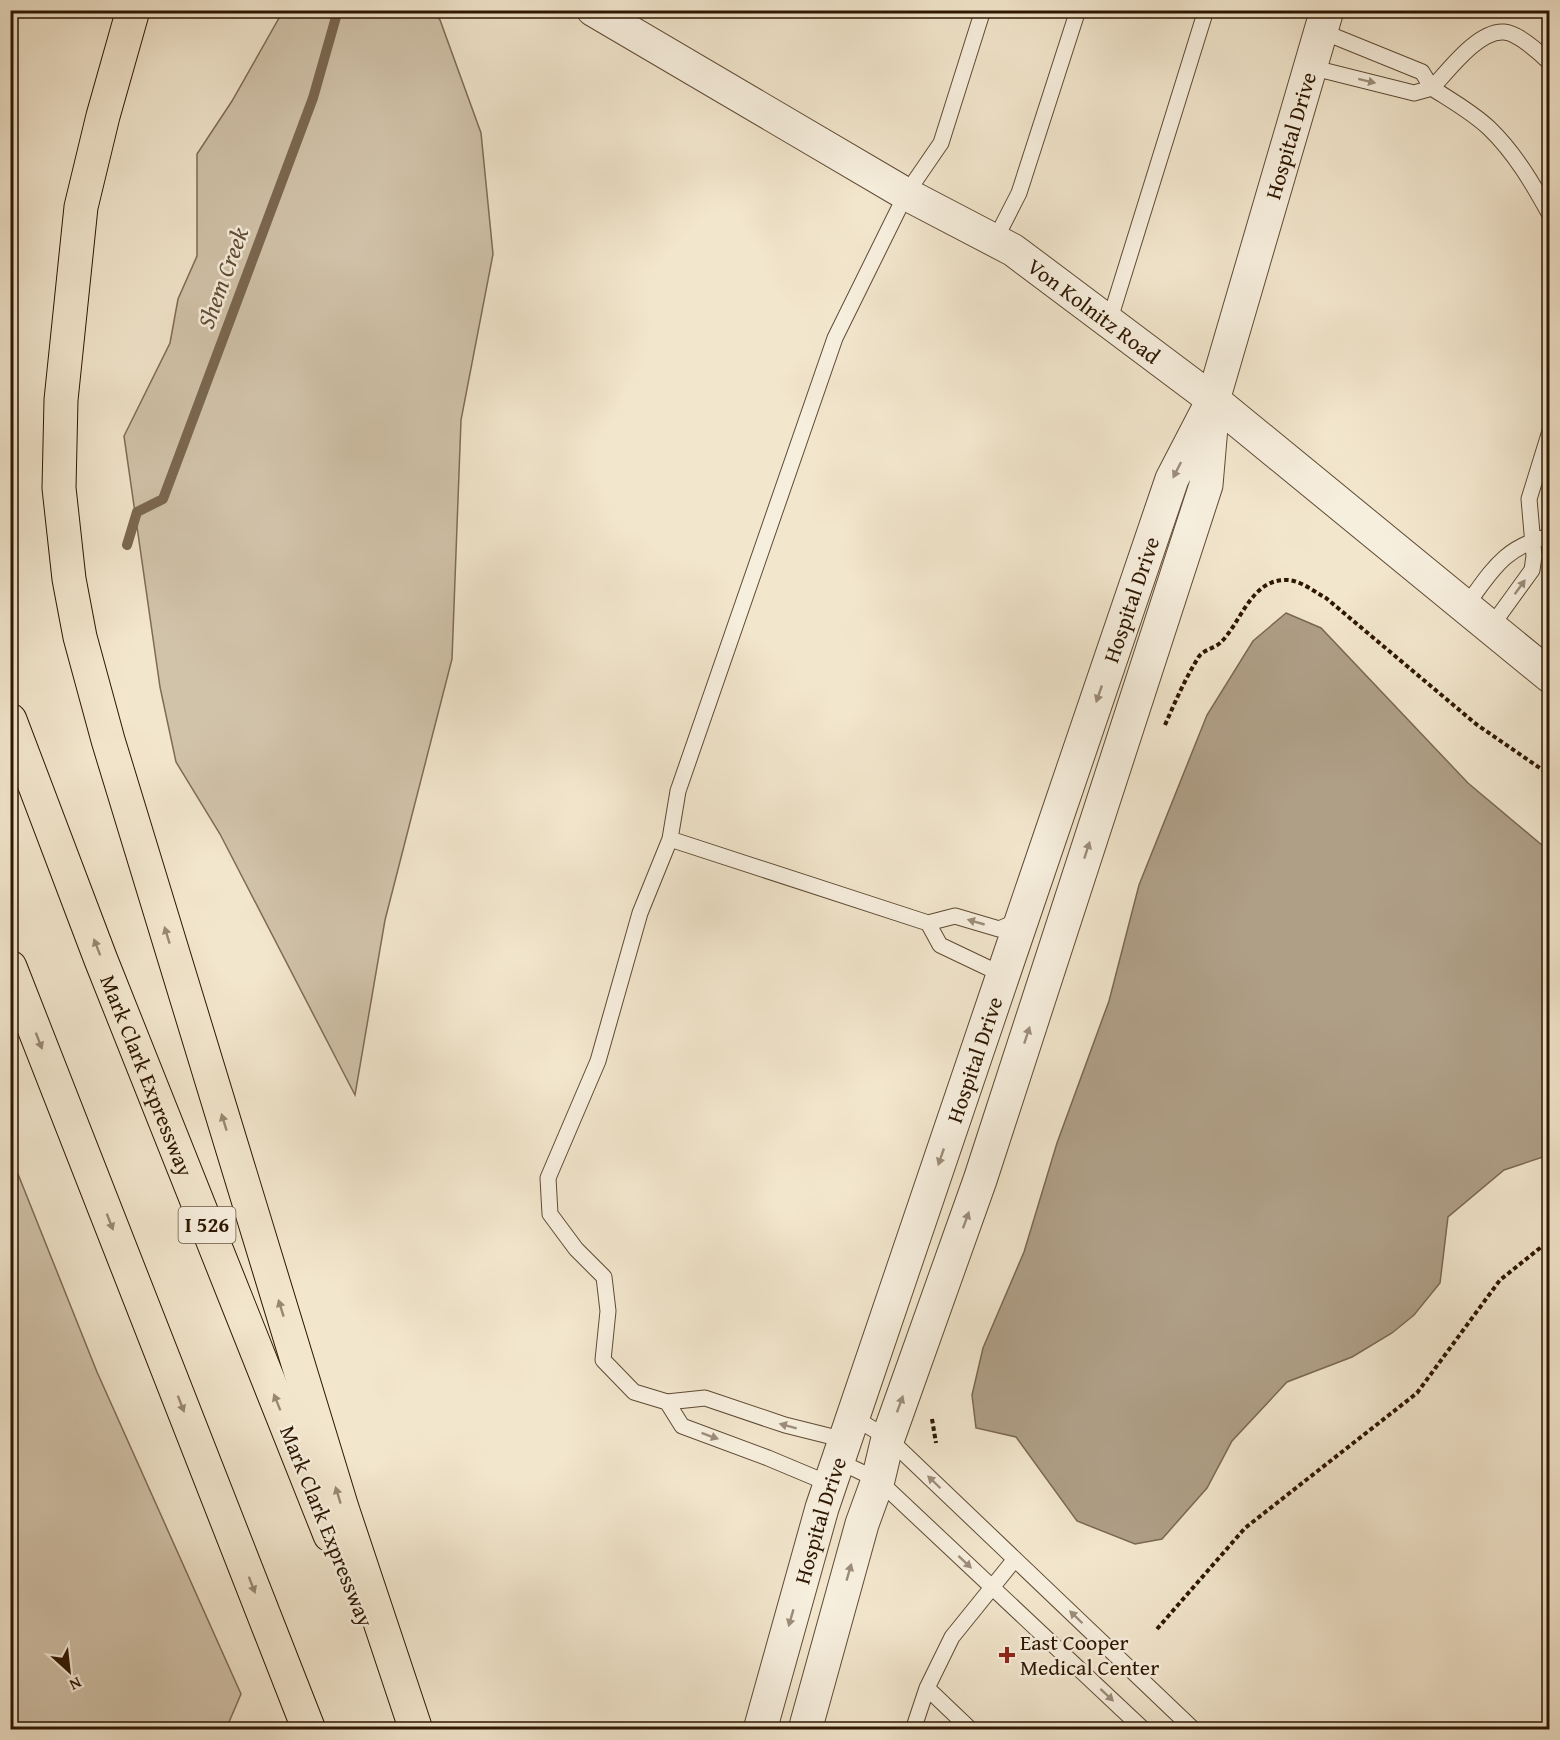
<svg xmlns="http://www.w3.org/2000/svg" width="1560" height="1740" font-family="'Gentium Book Plus',serif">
<rect width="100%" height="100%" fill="#f2e6cd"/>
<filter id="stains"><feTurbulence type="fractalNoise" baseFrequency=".00333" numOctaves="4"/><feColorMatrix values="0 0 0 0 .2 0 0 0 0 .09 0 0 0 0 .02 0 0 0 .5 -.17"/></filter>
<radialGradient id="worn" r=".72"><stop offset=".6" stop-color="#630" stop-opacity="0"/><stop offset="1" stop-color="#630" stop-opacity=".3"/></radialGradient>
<path fill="#d1c3aa" stroke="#7f6c55" stroke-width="1.5" d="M283,11H432L440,20L481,133L493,254L461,420L452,659L385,920L355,1095L220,834L176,762L160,687L124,436L170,343L178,299L197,256V154L232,101Z
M10,1154L97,1372L241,1694L226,1729H11Z"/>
<path fill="#af9f87" stroke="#7b6851" stroke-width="1.5" d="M1286,613L1321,628L1468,783L1549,851V1155L1504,1170L1448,1217L1440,1283L1414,1315L1392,1333L1352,1357L1287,1382L1232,1441L1207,1488L1162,1539L1135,1544L1077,1521L1016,1437L976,1428L972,1395L983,1348L1024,1252L1057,1143L1109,1001L1139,885L1207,715L1253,641Z"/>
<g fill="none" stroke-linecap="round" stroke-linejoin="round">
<path stroke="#7b6851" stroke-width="10" d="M127,545L137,512L163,499L313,98L338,10"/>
<g stroke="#5e4a33" stroke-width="17">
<path id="service" d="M983,10L941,143L906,194L835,338L678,791L670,839L928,923L955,916L999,929L1020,920
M1550,63C1540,53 1518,33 1504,32C1478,30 1448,71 1432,88C1452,101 1472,112 1489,128C1515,153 1533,184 1550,215
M1310,67L1414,93L1432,88L1422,72L1321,31
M995,240L1019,193L1078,10
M1109,322L1206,10
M1465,607C1492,571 1503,547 1550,536
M1490,628L1532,570L1534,556L1529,499L1550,431
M670,839L640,913L598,1061L548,1178L550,1214L576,1249L604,1277L608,1311L603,1360L634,1392L667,1402L705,1398L785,1425L845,1440
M928,923L940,945L1003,975
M667,1402L682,1426L768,1458L830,1484
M853,1417L888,1438L1194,1730
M838,1461L878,1480L1144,1730
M927,1688L971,1730
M913,1730L927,1688L952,1637L1015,1559"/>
</g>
<g stroke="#5e4a33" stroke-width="34">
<g id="minor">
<path id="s1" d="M593,10L906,194L1013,250L1213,400"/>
</g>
</g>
<g stroke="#5e4a33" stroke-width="35">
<g id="tertiary">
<path d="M1213,400L1550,676"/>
<path id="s2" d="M760,1730L822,1508L1003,975L1172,479L1213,400L1327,10"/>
<path d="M805,1730L862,1524L878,1480L888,1438L980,1180L1206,485L1212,415"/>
</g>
</g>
<g stroke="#2d1600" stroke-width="35">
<g id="motorway">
<path d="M133,10L103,116L81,207L61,400L59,488L69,579L80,637L108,740L342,1508L416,1730"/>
<path id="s3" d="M10,720L101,960L330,1535"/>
<path d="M10,967L309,1730"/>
</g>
</g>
<path stroke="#2d1600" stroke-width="4" stroke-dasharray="4.5 3" stroke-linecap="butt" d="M1165,725C1175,702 1185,679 1198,658C1202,650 1213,649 1220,643C1240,625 1250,581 1284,580C1299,579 1313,591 1326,598L1476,724L1550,775
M932,1419L936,1443
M1157,1629L1245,1528L1417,1393L1500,1280L1550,1240"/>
<use href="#service" stroke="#f7efde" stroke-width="15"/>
<use href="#minor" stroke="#f7efde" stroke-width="32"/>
<use href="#tertiary" stroke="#f7efde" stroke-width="33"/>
<use href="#motorway" stroke="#f2e6cd" stroke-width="33"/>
</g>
<defs><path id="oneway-solid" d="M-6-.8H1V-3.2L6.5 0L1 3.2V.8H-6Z" transform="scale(1.5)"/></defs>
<g fill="#9c8d7a">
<use href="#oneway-solid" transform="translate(1367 81) rotate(14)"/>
<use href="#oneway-solid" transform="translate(1177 470) rotate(117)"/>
<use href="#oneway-solid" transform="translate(1520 587) rotate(-54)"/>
<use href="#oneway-solid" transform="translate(1099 694) rotate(109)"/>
<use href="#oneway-solid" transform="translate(1087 850) rotate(-72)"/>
<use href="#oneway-solid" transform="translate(976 922) rotate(-164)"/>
<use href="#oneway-solid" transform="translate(1027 1035) rotate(-72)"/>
<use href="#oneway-solid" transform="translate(941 1157) rotate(109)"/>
<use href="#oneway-solid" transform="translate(966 1220) rotate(-70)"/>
<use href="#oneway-solid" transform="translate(900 1404) rotate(-70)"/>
<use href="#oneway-solid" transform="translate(788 1426) rotate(-165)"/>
<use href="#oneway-solid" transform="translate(710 1436) rotate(20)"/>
<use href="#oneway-solid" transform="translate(934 1482) rotate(-136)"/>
<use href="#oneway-solid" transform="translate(965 1562) rotate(43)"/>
<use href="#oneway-solid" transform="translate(849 1572) rotate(-74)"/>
<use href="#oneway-solid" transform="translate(1076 1617) rotate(-136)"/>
<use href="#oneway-solid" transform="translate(791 1618) rotate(106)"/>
<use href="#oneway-solid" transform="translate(1107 1695) rotate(43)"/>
</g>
<g fill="#998871">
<use href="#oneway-solid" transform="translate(167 935) rotate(-107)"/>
<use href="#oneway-solid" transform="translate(97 947) rotate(-111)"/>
<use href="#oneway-solid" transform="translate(39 1041) rotate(69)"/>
<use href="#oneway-solid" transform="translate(224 1122) rotate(-107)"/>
<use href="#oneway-solid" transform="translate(110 1222) rotate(69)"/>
<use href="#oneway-solid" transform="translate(281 1308) rotate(-107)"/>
<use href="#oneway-solid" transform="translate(277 1402) rotate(-112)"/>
<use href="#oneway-solid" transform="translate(181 1404) rotate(69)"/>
<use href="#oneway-solid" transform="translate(338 1495) rotate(-107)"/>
<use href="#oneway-solid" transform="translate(252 1585) rotate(69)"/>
</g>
<path fill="#8f2418" stroke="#f7efde" stroke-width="2" d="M1004 1646h6v6h6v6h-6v6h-6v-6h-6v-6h6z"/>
<g text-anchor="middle" stroke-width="5" stroke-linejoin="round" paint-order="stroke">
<rect fill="#f7efde" stroke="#6a5743" stroke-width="1.5" x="178.5" y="1207" width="57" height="36" rx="4.5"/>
<g font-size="21" font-weight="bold" fill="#2d1600">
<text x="207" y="1232">I 526</text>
</g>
<g font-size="22" fill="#2d1600" stroke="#f7efde">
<text dy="8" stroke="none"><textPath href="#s2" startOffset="1682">Hospital Drive</textPath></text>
<text dy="8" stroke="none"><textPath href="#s1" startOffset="585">Von Kolnitz Road</textPath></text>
<text dy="8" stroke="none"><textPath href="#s2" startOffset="1190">Hospital Drive</textPath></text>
<text dy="8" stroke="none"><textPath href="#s2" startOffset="704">Hospital Drive</textPath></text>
<text dy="8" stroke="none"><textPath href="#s3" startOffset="381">Mark Clark Expressway</textPath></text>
<text dy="8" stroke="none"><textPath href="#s2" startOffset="218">Hospital Drive</textPath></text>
<text transform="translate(327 1526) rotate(68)" y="8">Mark Clark Expressway</text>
</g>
<g font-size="22" fill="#2d1600" stroke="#f7efde" text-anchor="start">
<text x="1020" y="1650">East Cooper<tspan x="1020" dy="25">Medical Center</tspan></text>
</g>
<g font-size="24" font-style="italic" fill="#614d36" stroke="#f7efde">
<text transform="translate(223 278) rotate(-70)" y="8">Shem Creek</text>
</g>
</g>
<rect width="1560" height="1740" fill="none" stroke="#f2e6cd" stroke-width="36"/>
<rect x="12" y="12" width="1536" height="1716" fill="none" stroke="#2d1600" stroke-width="3"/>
<rect x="18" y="18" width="1524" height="1704" fill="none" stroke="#2d1600" stroke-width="1.5"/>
<g transform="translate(69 1671) rotate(153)" stroke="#f7efde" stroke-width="4.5" paint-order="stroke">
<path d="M0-4.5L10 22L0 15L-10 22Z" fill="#2d1600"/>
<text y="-9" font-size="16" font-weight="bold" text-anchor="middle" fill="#2d1600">N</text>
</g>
<rect width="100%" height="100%" filter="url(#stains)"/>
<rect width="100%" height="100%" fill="url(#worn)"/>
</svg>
